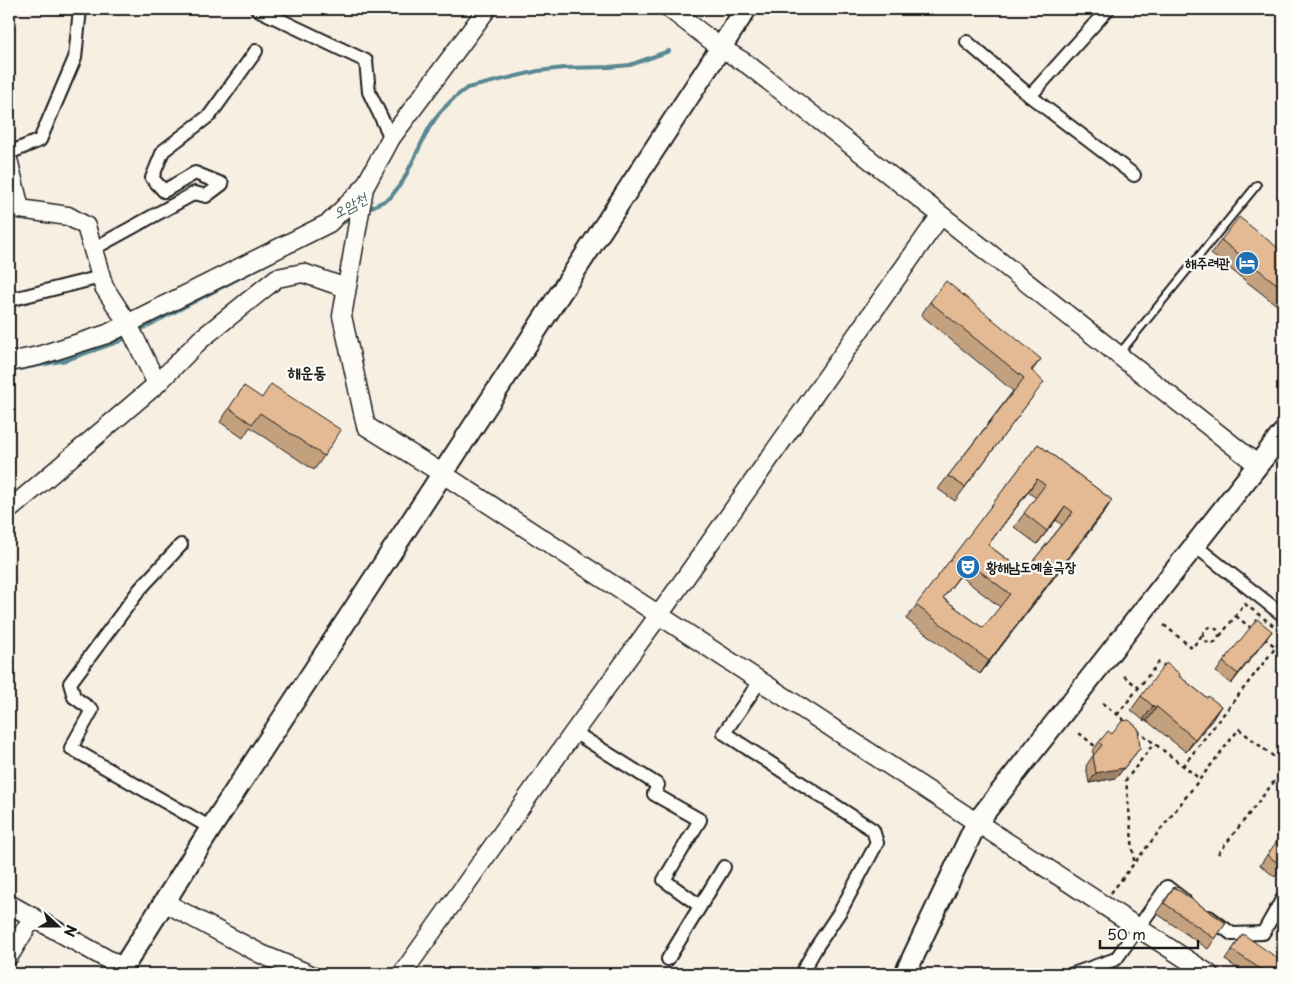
<svg xmlns="http://www.w3.org/2000/svg" width="1292" height="983" font-family="'Playpen Sans','Poor Story',sans-serif">
<rect width="100%" height="100%" fill="#f8efe3"/>
<filter id="ink" filterUnits="userSpaceOnUse"><feTurbulence type="fractalNoise" baseFrequency=".02" numOctaves="2"/><feDisplacementMap in="SourceGraphic" scale="10" xChannelSelector="R" yChannelSelector="G"/><feConvolveMatrix kernelMatrix="1 2 1 2 8 2 1 2 1" color-interpolation-filters="sRGB"/></filter>
<g filter="url(#ink)">
<g fill="none" stroke-linecap="round" stroke-linejoin="round">
<path stroke="#598891" stroke-width="4" d="M366,210L390,198L403,181L429,128L440,112L454,98L467,88L538,71L564,68L609,67L630,65L669,51
M337,226L353,217
M136,332L272,261
M9,371L66,360L120,341L128,337"/>
<g stroke="#1c1c1c" stroke-width="10">
<path id="lane" d="M1119,354L1257,185"/>
</g>
<g stroke="#1c1c1c" stroke-width="16">
<path id="street" d="M257,9L366,61L369,92L391,138
M967,42L1030,96L1134,175
M1030,96L1108,9
M9,153L40,140L75,58L80,9
M93,249L195,193L206,196L222,184L195,173L164,191L152,178L163,151L210,115L256,51
M9,300L101,277
M181,545L140,589L70,683L74,697L92,710L71,748L211,828
M1194,545L1283,615
M760,681L724,733L873,830L877,843L841,910L817,946L801,974
M574,732L658,785L654,794L700,820L664,880L700,906
M1209,917L1232,934L1263,933L1283,898
M668,959L724,867
M1073,974L1116,959L1167,887L1184,900"/>
</g>
<g stroke="#1c1c1c" stroke-width="21">
<path id="secondary" d="M487,9L391,138L364,188L342,316L366,426L443,474L1209,974
M670,9L721,48L747,64L941,215L1258,465
M9,163L20,209L68,216L86,226L104,287L128,324L157,384
M9,362L38,356L107,334L329,223L364,188
M9,510L157,384L200,340L277,278L303,273L346,288
M164,902L261,954L309,974
M9,904L123,968
M9,956L33,917
M402,974L574,732L659,615L941,215"/>
</g>
<g stroke="#1c1c1c" stroke-width="24">
<path id="primary" d="M119,974L211,828L746,9
M905,974L977,822L1283,433"/>
</g>
<path stroke="#1c1c1c" stroke-width="2.5" stroke-dasharray="4 4" stroke-linecap="butt" d="M1236,616L1252,629
M1164,625L1192,648L1203,634
M1203 635a8 8 0 1 1 16 0a8 8 0 1 1-16 0Z
M1220,636L1245,604L1283,633
M1264,638L1276,647
M1124,676L1138,687
M1102,703L1127,722
M1117,715L1159,662L1166,667
M1137,730L1200,779
M1079,733L1096,747
M1183,766L1283,638
M1218,854L1283,770
M1134,861L1126,780L1154,743
M1111,893L1239,729L1283,764"/>
<use href="#lane" stroke="#fdfcf7" stroke-width="6"/>
<use href="#street" stroke="#fdfcf7" stroke-width="12"/>
<use href="#secondary" stroke="#fdfcf7" stroke-width="18"/>
<use href="#primary" stroke="#fdfcf7" stroke-width="20"/>
</g>
<path fill="#c3a07e" stroke="#1c1c1c" fill-rule="evenodd" d="M1221,240L1283,252V310L1211,254Z
M930,302L1041,359L1032,371L1034,395L955,501L938,489L948,476L1013,391L921,315Z
M244,386L324,456L314,470L250,427L243,438L220,422Z
M1038,444L1112,500L1103,514L980,674L906,619ZM1028,492L1036,498L1014,527L1037,544L1056,520L1062,525L1024,572L988,545ZM960,576L1000,607L983,628L943,598Z
M1272,631L1231,684L1216,672L1223,662Z
M1179,676L1207,698L1221,706L1212,720L1186,752L1147,721L1143,720L1131,710L1141,696Z
M1283,696V706L1279,703Z
M1112,734L1140,748L1116,778L1089,783L1086,766L1094,754L1092,752L1099,742Z
M1267,855L1283,865L1275,877L1260,865Z
M1174,887L1226,923L1208,949L1156,913Z
M1243,934L1283,974H1246L1225,960Z"/>
<path fill="#9f8267" stroke="#1c1c1c" d="M1037,479L1028,492L978,558L988,545Z
M1112,500L1103,514L980,674L989,661Z
M1065,506L1056,520L1037,544L1047,531Z
M1272,631L1265,641L1231,684L1238,674Z
M1153,706L1157,707L1147,721L1143,720Z
M1221,706L1212,720L1186,752L1195,739Z
M1140,748L1116,778L1089,783L1096,773Z"/>
<path fill="#e3ba93" stroke="#1c1c1c" fill-rule="evenodd" d="M1239,217L1283,252V289L1221,240Z
M946,281L1041,359L1031,370L1044,382L965,487L948,476L1024,378L930,302Z
M271,384L341,430L324,456L260,413L252,424L229,408L244,386L262,398Z
M1038,444L1112,500L989,661L916,605ZM1037,479L1045,485L1024,513L1047,531L1065,506L1073,512L1024,572L988,545ZM969,563L1010,594L983,628L943,598Z
M1257,619L1272,631L1238,674L1223,662Z
M1166,663L1180,674L1179,676L1207,698L1208,696L1221,706L1195,739L1157,707L1153,706L1141,696Z
M1129,720L1138,728L1140,748L1124,768L1096,773L1093,756L1102,745L1099,742L1108,731L1112,734L1122,721Z
M1283,833V864L1282,866L1267,855Z
M1174,887L1226,923L1215,939L1164,903Z
M1243,934L1283,962V974H1268L1232,950Z"/>
</g>
<defs>
<g id="hotel-disc" transform="scale(1.25)"><circle r="9.5" fill="#1f6fb2" stroke="#fdfcf7"/><path d="M-6-4.5h1.5V1H6V5H4.5V3h-9V5H-6ZM-4 0a1.8 1.8 0 1 1 3.6 0ZM.5 0V-2.5h3Q6-2.5 6 0Z" fill="#fff"/></g>
<g id="theatre-disc" transform="scale(1.25)"><circle r="9.5" fill="#1f6fb2" stroke="#fdfcf7"/><path d="M-5-5.5Q0-4 5-5.5V0Q5 5 0 6Q-5 5-5 0ZM-3.3-2.5H-1v1.5H-3.3ZM1-2.5H3.3v1.5H1ZM-2.8 1Q0 5.5 2.8 1Z" fill="#fff"/></g>
</defs>
<g fill-rule="evenodd">
<use href="#hotel-disc" x="1247" y="263"/>
<use href="#theatre-disc" x="968" y="567"/>
</g>
<g text-anchor="middle" stroke-width="4.5" stroke-linejoin="round" paint-order="stroke">
<g font-size="14" font-weight="bold" fill="#1c1c1c" stroke="#fdfcf7" text-anchor="end">
<text x="1230" y="268">해주려관</text>
<text x="986" y="572" text-anchor="start">황해남도예술극장</text>
</g>
<g font-size="15" font-style="italic" fill="#405b60" stroke="#fdfcf7">
<text transform="translate(350 206) rotate(-28)" y="5">오암천</text>
</g>
<g font-size="16" font-weight="bold" fill="#1c1c1c" stroke="#fdfcf7">
<text x="307" y="378">해운동</text>
</g>
</g>
<rect width="1292" height="983" fill="none" stroke="#fdfcf7" stroke-width="30"/>
<rect x="15" y="15" width="1262" height="953" fill="none" stroke="#1c1c1c" stroke-width="2" filter="url(#ink)"/>
<g transform="translate(58 926) rotate(111)" stroke="#fdfcf7" stroke-width="4" paint-order="stroke">
<path d="M0-4L9 19L0 12L-9 19Z" fill="#1c1c1c"/>
<text y="-8" font-size="14" font-weight="bold" text-anchor="middle" fill="#1c1c1c">N</text>
</g>
<path d="M1100 940v8h98v-8" fill="none" stroke="#1c1c1c" stroke-width="2.5"/>
<text x="1107" y="940" font-size="15" fill="#1c1c1c" stroke="#fdfcf7" stroke-width="4" paint-order="stroke">50 m</text>
</svg>
